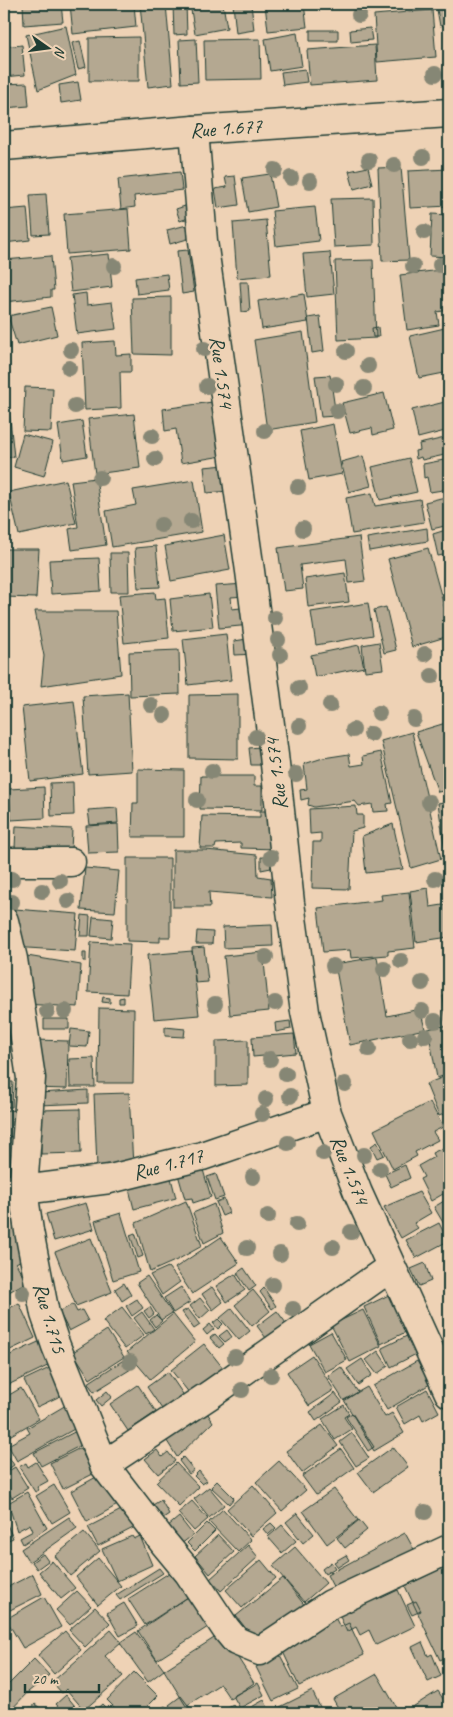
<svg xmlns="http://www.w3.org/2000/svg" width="453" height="1717" font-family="Caveat,sans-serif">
<rect width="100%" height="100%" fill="#eed2b5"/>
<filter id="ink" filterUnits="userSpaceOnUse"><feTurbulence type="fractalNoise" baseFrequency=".02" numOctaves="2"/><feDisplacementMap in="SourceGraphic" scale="10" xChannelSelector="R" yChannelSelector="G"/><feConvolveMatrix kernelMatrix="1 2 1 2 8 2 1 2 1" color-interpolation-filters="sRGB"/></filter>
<g filter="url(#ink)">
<path fill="#b4a891" stroke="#1f3d34" d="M23,4H61L63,22L24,25Z
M70,4H134L136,27L73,34Z
M140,4H166L173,84L148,87Z
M173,4H186L187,34L174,35Z
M190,4H223L227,28L195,34Z
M233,4H251L254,30L236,33Z
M265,4H304L307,27L268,31Z
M366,4H382L383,8L368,12Z
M397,4H426L398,9Z
M436,4H449V24L440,26Z
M432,10L436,57L377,62L374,15Z
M66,26L76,75L38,90L26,35Z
M370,28L372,40L351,42L350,30Z
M310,30H338V41H310Z
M297,33L302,66L270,71L265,39Z
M139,37V81H89V38Z
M196,39L198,82L181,83L179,40Z
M260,39L261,79L205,80L204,40Z
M80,41L86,67L78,69L72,43Z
M22,45L25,75L4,77V47Z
M375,45L377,80L310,85L307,50Z
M305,69L307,82L283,85L281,72Z
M78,82L81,100L61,103L59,85Z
M27,83L29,106L4,108V84Z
M368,167L372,184L354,189L349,171Z
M401,167L409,260L382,261L378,168Z
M449,169V206L410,208L408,171Z
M180,172L182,190L134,196L135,207L121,209L118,179Z
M270,174L276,207L248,212L242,178Z
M235,176L239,205L218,208L215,189L227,187L225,177Z
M46,194L49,234L33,235L30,195Z
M373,198L374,245L334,247L331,199Z
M188,205L191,217L180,221L176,209Z
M315,207L319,241L276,246L272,211Z
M27,208L30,240L4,243V210Z
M128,209L131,249L67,254L64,214Z
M432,214L449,215V257L430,256Z
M266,220L271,275L237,278L233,223Z
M187,225L191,238L170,244L167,230Z
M188,250L194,292L182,294L177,251Z
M330,252L334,294L307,297L303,254Z
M109,254L112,287L71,292L67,258Z
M51,256L54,290H51V297L4,302V260Z
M373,260L376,338L338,340L335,261Z
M449,269V310L437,312L439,325L407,330L400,275Z
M167,274L169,290L137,294L135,278Z
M240,282H248L250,311L242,312Z
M86,293L87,305L112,302L116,329L77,334L72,295Z
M304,294L308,322L262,329L258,301Z
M171,297V355L134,354L132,298Z
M51,307L57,335L17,345L8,316Z
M320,316L324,351L312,353L308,318Z
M378,327L379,337H373L372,328Z
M449,327V372L419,378L410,336Z
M303,332L315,422L267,430L254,340Z
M115,341L116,355L131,354V372H120L121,408L85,410L82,343Z
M330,375L336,416L321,417L315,376Z
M25,387L53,388L51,432L23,431Z
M384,393L393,430L373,435L372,428L350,433L342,403Z
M4,401H8L14,457L4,458Z
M449,401V430L418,438L412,410Z
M212,402V405L219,404L222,456L181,463L176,429L165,431L163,409Z
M134,414L140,468L95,474L88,419Z
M82,421L87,456L63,460L58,425Z
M333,424L342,474L309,480L300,431Z
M23,434L53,442L44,476L14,467Z
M449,437V454L422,460L421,457L416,459L415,451L420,450L419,444Z
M363,456L371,486L349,492L341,462Z
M409,458L417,492L380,500L372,467Z
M449,459V489L430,492L427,477L424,478L423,464Z
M225,465L228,491L207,493L204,467Z
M4,469H5V494H4Z
M96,478L106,545L72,550L69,529L78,527L71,481Z
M66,480L76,523L19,535L9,492Z
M194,480L202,532L112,547L106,511L136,505L133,490Z
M372,493L375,506L420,499L424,522L352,534L346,498Z
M449,496V525L432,529L425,502Z
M427,528L428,541L369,551L367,538Z
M449,529V554L438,556L433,534Z
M224,535L230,570L171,581L165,546Z
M359,537L365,581L349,583L346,559L300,565L303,589L284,591L278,548Z
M156,546L160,587L138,588L135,548Z
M428,548L449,624V636L412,647L388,559Z
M5,549H39L36,598L4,597Z
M110,553H128L129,592H111Z
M99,558L101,591L51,594L49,560Z
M345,573L349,602L308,607L305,579Z
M245,584L246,596L231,597L232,609L249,607L251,625L219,628L215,586Z
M155,592L156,599L165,598L169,638L124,643L119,595Z
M209,594L213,627L173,631L170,599Z
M368,603L373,635L316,645L311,612Z
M386,607L396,650L384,653L374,610Z
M35,611H116L121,674L41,686L44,656Z
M226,634L231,680L188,685L183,639Z
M254,638L255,654L235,655L234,641Z
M379,642L383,669L365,671L362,645Z
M359,645L364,667L315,677L311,655Z
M179,650L180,694L130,696L129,652Z
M128,693L132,771L88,774L83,696Z
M238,694V759L189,758V695Z
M74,701L83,774L30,781L22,707Z
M449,722V790L438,792L416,732Z
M412,732L441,859L411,868L381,741Z
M260,747L262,765H251L249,748Z
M381,752L392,803L387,804L388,811L373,812L372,804L359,806L355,801L314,807L308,805L309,798L301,800L300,790L307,789L304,764L323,758L349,754L351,766L364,764L363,756Z
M138,769L184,770V837H132L133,803H138Z
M201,776H254V786H262V810L200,809Z
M73,782L74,815L51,816L50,783Z
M44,787L45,818L11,820L9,789Z
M449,801V858H446L438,803Z
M356,806L357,815H363V828L352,831L349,889L312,888L313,842H321V833L310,834L309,809Z
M117,808L118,823L90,825L88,810Z
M260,811H274L277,849L241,848V843L216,844L215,848H200L202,816L260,817Z
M118,824L119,852L88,853L86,826Z
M393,824L403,869L366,873L362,836Z
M16,826L72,829L71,851L15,848Z
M173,850H206L257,855L258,876L271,878L272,897L209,892L210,907H173Z
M261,857L271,858V868L261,870Z
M127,858H170V937H160V942L127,941Z
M85,868L119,871L115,912L81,910Z
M428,888L430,907L449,904V937L416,942L410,891Z
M409,892L415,948L388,951V955L351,958L350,950L323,952L318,908L382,900L381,895Z
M15,909L78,914L75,951L12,947Z
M82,915L90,916L89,936H80Z
M93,917L113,919L111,938L91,936Z
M272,925L273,946L224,948L223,927Z
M197,931L213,932L212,944H196Z
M91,942L130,944L127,994L88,992Z
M204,947L208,982L195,983L192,948Z
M192,951L199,1015L154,1019L147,955Z
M263,952L269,1011L230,1015L224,956Z
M83,953H86V961H83Z
M27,956L81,965L78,1007L23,1004Z
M377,957L387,1016L420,1009L425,1029L350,1045L335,964Z
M4,988L8,1011H4Z
M449,995V1021H446L443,996Z
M103,997L110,998V1003L102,1002Z
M124,997V1003H119V998Z
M99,1008L134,1009L133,1083H98Z
M44,1019H69V1029H44Z
M290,1021L291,1029L276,1032L275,1023Z
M449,1025V1074L437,1078L428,1029Z
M165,1027L185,1029L184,1037L165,1036Z
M71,1029L89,1031L87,1047L69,1046Z
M294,1034L296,1053L253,1057L252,1037Z
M35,1040L68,1041L67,1089L34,1088Z
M248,1040V1085L216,1086V1041Z
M94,1058L95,1087H70L69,1059Z
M446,1076L449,1084V1112L439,1116L426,1084Z
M4,1082H13L12,1107H4Z
M88,1090V1103L39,1105V1093Z
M129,1093L133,1166L97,1167L94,1094Z
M430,1102L443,1127L433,1132L438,1140L415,1152L417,1156L393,1169L374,1130Z
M80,1109L81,1153L41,1154L40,1110Z
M4,1110L22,1111L21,1138L4,1136Z
M377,1142L384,1155L377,1158L371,1146Z
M445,1147L447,1150L449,1149V1193L444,1196L443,1194L431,1201L420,1179L424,1177L418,1166L434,1157L432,1153Z
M201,1163L211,1197L193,1203L192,1198L185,1199L177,1171Z
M405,1165L410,1178L391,1187L385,1174Z
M170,1174L176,1198L134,1209L128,1185Z
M216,1174L224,1197L215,1200L207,1177Z
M419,1192L431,1213L414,1223L418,1228L401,1238L384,1207Z
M449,1198V1231H448L434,1207Z
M224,1199L229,1213L222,1216L216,1202Z
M186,1201L202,1246L177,1260L150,1272L136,1223Z
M86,1203L94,1229L54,1241L46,1214Z
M214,1204L223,1233L204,1243L193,1213Z
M16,1209L30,1255L16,1263L26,1282L4,1295V1215Z
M121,1213L139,1272L113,1280L95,1221Z
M439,1223L448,1241L416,1258L406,1240Z
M135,1233L143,1256L138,1258L130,1235Z
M221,1237L239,1263L192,1294L175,1268Z
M91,1238L112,1292L76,1306L55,1252Z
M425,1263L431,1281L419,1286L411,1269Z
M168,1267L180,1282L162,1295L150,1275Z
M244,1268L256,1286L249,1291L237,1273Z
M235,1274L245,1290L227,1302L216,1286Z
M147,1276L172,1313L161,1320L137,1283Z
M124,1283L131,1295L122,1301L115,1289Z
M181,1287L190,1302L173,1313L164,1298Z
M212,1287L223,1302L213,1310L202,1294Z
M264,1288L276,1306L272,1309L260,1292Z
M253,1290L270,1311L252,1326L235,1305Z
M395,1292L412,1329L381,1344L364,1307Z
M200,1298L210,1310L200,1319L190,1306Z
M137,1299L143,1308L132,1316L126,1306Z
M19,1303L35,1338L4,1353V1311Z
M73,1304L77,1312L82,1310L88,1321L69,1331L59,1312Z
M122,1307L144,1335L125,1349L103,1321Z
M150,1307L154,1314L149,1318L144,1311Z
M232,1308L250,1331L239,1340L220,1318Z
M188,1309L200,1325L194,1329L182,1312Z
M363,1310L381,1346L350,1362L331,1325Z
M277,1311L289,1327L269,1342L257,1326Z
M142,1312L154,1329L146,1334L134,1318Z
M173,1314L195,1342L150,1379L127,1352Z
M156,1315L162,1321L155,1327L150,1320Z
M218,1319L223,1324L218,1329L213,1323Z
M210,1324L214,1329L207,1335L203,1330Z
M107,1330L124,1357L90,1379L73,1352Z
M227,1330L232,1337L225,1342L219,1336Z
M331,1332L347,1360L325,1372L309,1344Z
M413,1333L422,1351L391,1367L382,1348Z
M215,1334L224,1344L219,1348L210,1338Z
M49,1337L60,1360L8,1385L4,1375V1358Z
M204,1344L227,1373L194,1399L171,1370Z
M378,1351L388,1366L377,1374L366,1360Z
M312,1355L334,1390L309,1406L287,1372Z
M125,1359L131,1369L94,1392L88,1383Z
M362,1359L372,1375L358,1385L347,1369Z
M417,1361L430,1384L387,1410L373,1386Z
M60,1363L73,1390L37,1407L24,1380Z
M341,1367L358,1392L344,1401L328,1376Z
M168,1372L189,1403L168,1418L147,1387Z
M138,1385L156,1412L128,1431L110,1404Z
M367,1387L385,1417L392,1413L404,1433L374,1451L344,1400Z
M21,1388L39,1419L4,1439V1398Z
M427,1389L439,1412L423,1421L420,1415L405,1424L396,1407Z
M107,1391L112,1397L101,1406L96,1400Z
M335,1393L342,1402L316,1421L310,1412Z
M73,1401L85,1423L17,1461L8,1445L30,1433L27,1428Z
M344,1405L349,1414L344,1417L352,1429L335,1440L322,1419Z
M206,1411L213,1422L177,1457L165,1438Z
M352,1413L374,1447L368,1451L346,1417Z
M322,1425L338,1446L302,1473L286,1451Z
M84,1427L91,1440L41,1466L34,1453Z
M352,1433L369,1458L356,1466L340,1442Z
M393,1447L408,1467L373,1492L358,1472Z
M80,1448L93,1474L63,1489L50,1463Z
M341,1449L354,1468L316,1495L302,1476Z
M4,1450L14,1465L4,1472Z
M157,1450L162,1457L168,1452L175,1461L158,1474L145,1459Z
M183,1457L194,1470L189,1474L179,1461Z
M279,1461L306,1490L282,1511L256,1482Z
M36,1462L48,1481L37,1487L39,1490L35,1492L19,1467L26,1463L28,1467Z
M176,1463L199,1487L179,1506L156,1482Z
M15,1467L28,1488L12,1498L4,1485V1474Z
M107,1471L123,1502L87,1522L71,1491Z
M199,1471L207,1481L202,1484L194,1476Z
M217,1481L234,1498L229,1504L211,1487Z
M54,1485L70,1512L52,1523L36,1496Z
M253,1485L277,1513L251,1536L227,1509Z
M209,1487L224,1505L209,1518L194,1499Z
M334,1489L358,1520L327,1544L303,1511Z
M27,1492L47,1528L23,1544L20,1538L33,1531L30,1524L17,1531L8,1503Z
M161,1500L169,1514L160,1520L151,1506Z
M192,1501L208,1519L194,1531L178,1513Z
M127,1507L137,1526L98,1546L88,1527Z
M223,1509L251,1540L238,1552L209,1522Z
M297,1513L314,1534L303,1543L286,1522Z
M69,1517L77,1528L29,1562L21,1549Z
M179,1517L193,1535L181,1544L167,1527Z
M4,1518L13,1538L4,1542Z
M359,1520L367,1530L345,1548L337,1538Z
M207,1523L215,1531L195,1551L187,1543Z
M271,1523L276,1528L268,1535L263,1529Z
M282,1525L296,1541L282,1553L268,1537Z
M84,1532L100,1551L70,1576L55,1556Z
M405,1533L416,1553L338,1596L327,1575Z
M218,1535L234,1552L210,1574L195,1556Z
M132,1536L134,1539L140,1536L152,1565L117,1581L102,1549Z
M248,1545L258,1557L221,1591L210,1579Z
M295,1547L326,1583L304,1602L273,1566Z
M43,1554L48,1561L37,1569L32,1562Z
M346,1555L349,1560L338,1567L334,1562Z
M98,1558L121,1586L98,1605L76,1577Z
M261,1560L276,1578L242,1608L226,1590Z
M52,1561L75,1588L61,1599L39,1572Z
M331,1562L335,1568L325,1574L322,1569Z
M449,1565V1656L440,1660L405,1586Z
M159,1568L163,1573L120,1600L116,1595Z
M172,1571L188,1597L145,1625L128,1599Z
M33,1574L42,1594L4,1613V1589Z
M283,1578L306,1607L259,1645L236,1616Z
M377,1588L381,1598L398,1590L415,1626L376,1645L369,1630L360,1635L356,1627L347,1632L336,1608Z
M77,1591L91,1606L70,1625L56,1610Z
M44,1597L61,1627L23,1648L6,1619Z
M188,1597L208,1627L157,1660L138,1631Z
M416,1601L421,1611L412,1615L407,1605Z
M124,1603L138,1626L120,1636L107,1613Z
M95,1607L110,1623L85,1647L69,1630Z
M330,1608L340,1627L349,1623L364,1655L299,1686L278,1641Z
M111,1630L121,1642L105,1656L123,1676L84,1710L66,1689L62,1693L52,1682Z
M65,1631L81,1650L54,1674L38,1655Z
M136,1632L164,1670L148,1682L120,1643Z
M222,1633L254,1683L230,1699L220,1684L186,1706L164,1670Z
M422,1642L428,1656L432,1654L441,1676L428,1682L412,1647Z
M280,1655L298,1689L273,1701L256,1667Z
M34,1659L49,1675L28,1692L8,1713H4V1689Z
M134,1672L158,1696L141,1713H120L107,1700Z
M377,1674L396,1707L385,1713H341L333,1699Z
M258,1683L264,1695L240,1708L233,1696Z
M312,1691L323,1713H278L276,1709Z
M438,1691L449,1708V1713H403Z
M66,1695L79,1711L77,1713H64L56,1704Z
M181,1696L194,1713H175L169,1705Z
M264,1700L271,1713H241Z
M35,1704L46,1713H24L30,1707L32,1708Z
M102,1704L111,1713H92Z
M233,1705L238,1713H220Z
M165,1706L171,1713H156Z"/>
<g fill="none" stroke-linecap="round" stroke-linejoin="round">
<g stroke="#1f3d34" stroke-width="31">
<path id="minor" d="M194,130L203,241L250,571L274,755L290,903L305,1012L327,1113L358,1193L449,1393
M4,862H71
M4,921L13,959L31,1078L23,1190L29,1231L45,1314L56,1346L104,1465L164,1543L188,1572L226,1629L236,1641L260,1651L331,1604L449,1549
M5,1189L23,1190L110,1179L202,1156L327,1113
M104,1465L211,1394L391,1267"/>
</g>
<g stroke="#1f3d34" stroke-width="31">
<path id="major" d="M4,146L194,130L449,113"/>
</g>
<use href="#minor" stroke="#eed2b5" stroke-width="28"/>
<use href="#major" stroke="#eed2b5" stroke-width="28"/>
</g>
<g fill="#868774">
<circle cx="359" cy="15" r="8"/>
<circle cx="435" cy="74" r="8"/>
<circle cx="423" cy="157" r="8"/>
<circle cx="369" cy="160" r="8"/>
<circle cx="394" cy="165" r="8"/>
<circle cx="275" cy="170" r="8"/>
<circle cx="291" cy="178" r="8"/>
<circle cx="310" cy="181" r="8"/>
<circle cx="424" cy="232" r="8"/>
<circle cx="440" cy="265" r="8"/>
<circle cx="114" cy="266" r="8"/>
<circle cx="413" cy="266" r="8"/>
<circle cx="204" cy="349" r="8"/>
<circle cx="71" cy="350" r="8"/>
<circle cx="346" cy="351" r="8"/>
<circle cx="368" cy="366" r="8"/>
<circle cx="69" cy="368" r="8"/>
<circle cx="336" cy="384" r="8"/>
<circle cx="207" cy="386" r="8"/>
<circle cx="364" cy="388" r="8"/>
<circle cx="75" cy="406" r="8"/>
<circle cx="337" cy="411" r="8"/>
<circle cx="265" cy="431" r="8"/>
<circle cx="152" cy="436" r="8"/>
<circle cx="155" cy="459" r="8"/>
<circle cx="100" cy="478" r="8"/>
<circle cx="298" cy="487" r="8"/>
<circle cx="191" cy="521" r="8"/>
<circle cx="161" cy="525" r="8"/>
<circle cx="303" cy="529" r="8"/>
<circle cx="275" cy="618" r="8"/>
<circle cx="278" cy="640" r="8"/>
<circle cx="425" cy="654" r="8"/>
<circle cx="280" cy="655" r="8"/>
<circle cx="432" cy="676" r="8"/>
<circle cx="299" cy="688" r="8"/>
<circle cx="151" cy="705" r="8"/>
<circle cx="330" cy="705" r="8"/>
<circle cx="379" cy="713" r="8"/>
<circle cx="164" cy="715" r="8"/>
<circle cx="414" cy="719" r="8"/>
<circle cx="299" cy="726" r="8"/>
<circle cx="353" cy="730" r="8"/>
<circle cx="371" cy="734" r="8"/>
<circle cx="256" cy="737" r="8"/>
<circle cx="212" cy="771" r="8"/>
<circle cx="296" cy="774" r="8"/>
<circle cx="197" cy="800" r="8"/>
<circle cx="429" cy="802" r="8"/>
<circle cx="271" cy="857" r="8"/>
<circle cx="12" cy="879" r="8"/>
<circle cx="435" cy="879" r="8"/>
<circle cx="60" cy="881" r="8"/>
<circle cx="42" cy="891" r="8"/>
<circle cx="68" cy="901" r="8"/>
<circle cx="12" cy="902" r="8"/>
<circle cx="266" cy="957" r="8"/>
<circle cx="401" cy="961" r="8"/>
<circle cx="333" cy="966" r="8"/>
<circle cx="384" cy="969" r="8"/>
<circle cx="422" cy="983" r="8"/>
<circle cx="275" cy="1003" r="8"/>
<circle cx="215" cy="1004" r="8"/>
<circle cx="47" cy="1011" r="8"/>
<circle cx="65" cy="1011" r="8"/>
<circle cx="422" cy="1011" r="8"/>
<circle cx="435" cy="1021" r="8"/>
<circle cx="425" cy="1036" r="8"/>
<circle cx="410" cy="1039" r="8"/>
<circle cx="369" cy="1049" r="8"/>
<circle cx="270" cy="1059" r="8"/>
<circle cx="286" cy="1074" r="8"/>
<circle cx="345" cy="1084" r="8"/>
<circle cx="290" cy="1096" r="8"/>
<circle cx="266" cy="1099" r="8"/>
<circle cx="262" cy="1114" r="8"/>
<circle cx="288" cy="1143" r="8"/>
<circle cx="323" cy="1153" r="8"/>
<circle cx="364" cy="1155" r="8"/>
<circle cx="380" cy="1169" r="8"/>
<circle cx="253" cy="1177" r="8"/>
<circle cx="268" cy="1216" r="8"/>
<circle cx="297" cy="1224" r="8"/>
<circle cx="351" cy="1232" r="8"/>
<circle cx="333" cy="1247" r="8"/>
<circle cx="247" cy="1248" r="8"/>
<circle cx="280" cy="1254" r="8"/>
<circle cx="273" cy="1285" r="8"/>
<circle cx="23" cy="1293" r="8"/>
<circle cx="293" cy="1309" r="8"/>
<circle cx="235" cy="1357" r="8"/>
<circle cx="130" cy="1362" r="8"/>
<circle cx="271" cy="1375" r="8"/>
<circle cx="242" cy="1390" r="8"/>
<circle cx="425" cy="1512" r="8"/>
</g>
</g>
<g text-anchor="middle" stroke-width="4.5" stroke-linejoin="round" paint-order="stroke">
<g font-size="21" fill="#1f3d34" stroke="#eed2b5">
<text transform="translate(226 128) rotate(-4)" y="7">Rue 1.677</text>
<text transform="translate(222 372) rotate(82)" y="7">Rue 1.574</text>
<text transform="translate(276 774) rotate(-97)" y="7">Rue 1.574</text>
<text transform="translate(168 1164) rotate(-15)" y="7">Rue 1.717</text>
<text transform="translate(350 1170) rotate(68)" y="7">Rue 1.574</text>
<text transform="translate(50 1318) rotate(74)" y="7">Rue 1.715</text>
</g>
</g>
<rect width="453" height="1717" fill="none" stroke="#eed2b5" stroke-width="20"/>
<rect x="10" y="10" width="433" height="1697" fill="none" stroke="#1f3d34" stroke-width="2" filter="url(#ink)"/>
<g transform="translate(48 48) rotate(104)" stroke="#eed2b5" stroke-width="4" paint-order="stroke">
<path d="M0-4L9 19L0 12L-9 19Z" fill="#1f3d34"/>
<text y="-8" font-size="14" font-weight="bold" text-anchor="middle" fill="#1f3d34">N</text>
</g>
<path d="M25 1684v8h74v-8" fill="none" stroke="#1f3d34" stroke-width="2.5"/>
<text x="32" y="1684" font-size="15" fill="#1f3d34" stroke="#eed2b5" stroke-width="4" paint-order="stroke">20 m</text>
</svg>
